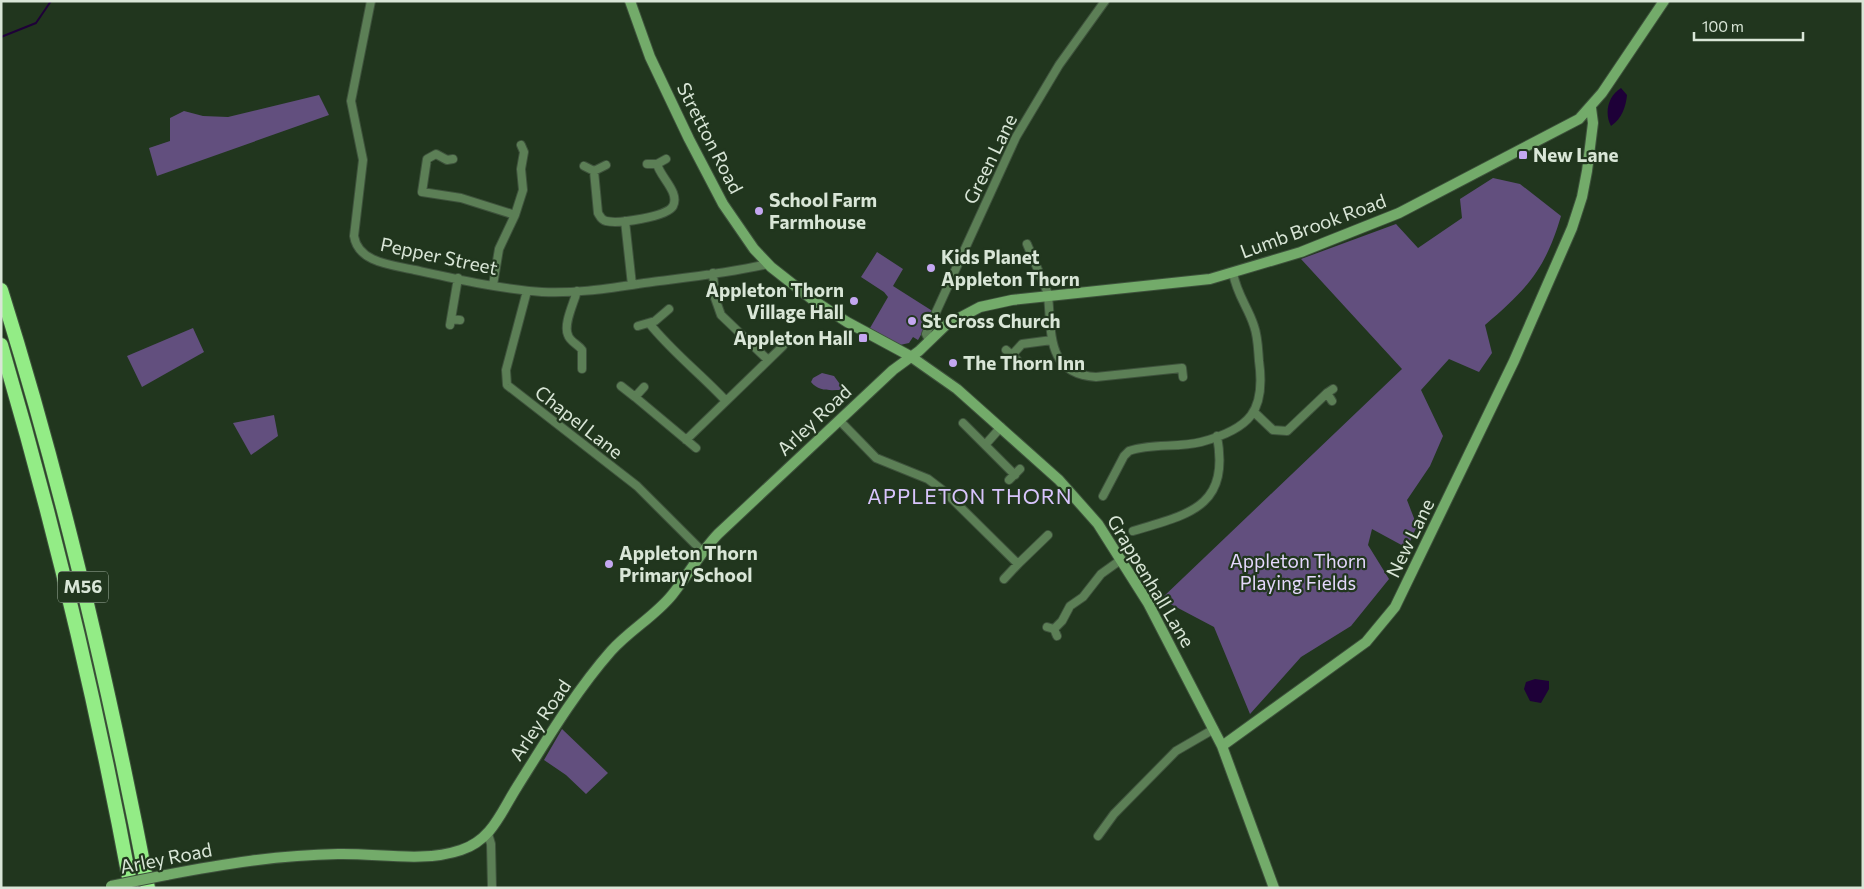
<svg xmlns="http://www.w3.org/2000/svg" width="1864" height="889" font-family="Commissioner,sans-serif">
<rect width="100%" height="100%" fill="#21361e"/>
<path fill="#624f7e" d="M319,95L329,115L157,176L149,148L170,141V118L184,111L203,116L228,117Z
M1493,178L1520,184L1561,216C1545,270 1527,289 1485,325L1492,353L1479,372L1449,359L1421,390L1443,436L1430,466L1407,500L1417,526L1407,548L1372,529L1368,545L1389,579L1351,626L1301,657L1250,714L1214,627L1161,599L1402,369L1301,259L1396,224L1418,248L1462,218L1460,199Z
M877,252L903,269L893,286L934,312L918,340L913,337L909,343L900,345L870,328L888,297L884,292L861,277Z
M193,328L204,352L142,387L127,356Z
M822,373L834,376L842,387L841,390C831,390 819,392 811,382L813,378Z
M274,415L278,436L251,455L233,423Z
M562,729L608,773L586,794L566,775L544,760Z"/>
<path fill="#1e0038" d="M1621,88L1627,95C1626,106 1622,119 1611,126C1604,113 1608,96 1621,88Z
M1535,679L1549,681V689L1541,703L1530,701L1524,689L1526,682Z"/>
<g fill="none" stroke-linecap="round" stroke-linejoin="round">
<path stroke="#1e0038" stroke-width="2" d="M1,37L36,23L51,1"/>
<g stroke="#3e523c" stroke-width="10">
<path id="street" d="M371,1L351,101L363,160L354,236C358,263 393,265 415,270C456,279 500,289 542,292C579,294 616,287 652,282C691,277 729,273 768,264
M453,159L447,160L436,154L427,159L422,192L461,198L515,215
M647,164H657L666,159
M584,166L594,171L606,165
M594,171L598,213C600,216 601,220 606,221C618,224 667,217 673,206C680,192 660,177 657,164
M625,221L632,285
M1027,244L1049,296
M713,273L715,298L721,315L768,360
M493,285L499,249L515,215L523,190L521,169L524,152L521,145
M527,291L506,370L507,385L637,486L702,551
M577,291C574,303 563,324 568,335C570,342 578,344 582,350V369
M1048,296C1052,333 1046,374 1096,377L1182,368L1183,377
M451,319L458,278
M649,323C672,352 701,374 726,401
M450,325L451,319L460,320
M638,326L655,321L669,309
M929,340L926,334L1016,137L1059,65L1105,1
M1006,350L1017,360
M1012,355L1022,344L1052,340
M621,386L635,397L644,387
M635,397L696,448
M1332,401L1327,393L1333,389
M1254,412L1273,430L1287,431L1327,393
M839,420L876,458L928,479L945,492L1018,564L1004,579
M963,423L1015,475
M686,440L783,346
M985,445L1001,427
M1009,480L1020,469
M1103,496L1124,456L1129,451C1151,443 1177,448 1201,442C1250,429 1266,411 1259,361C1258,349 1258,337 1254,326C1248,307 1237,295 1233,273
M1133,531C1190,514 1230,507 1217,436
M1018,564L1048,535
M1047,627L1054,629L1057,636
M1054,629L1062,621L1070,606L1083,597L1101,574L1122,559
M488,834L491,844L492,888
M1098,836L1114,814L1176,751L1214,729"/>
</g>
<g stroke="#3e523c" stroke-width="12">
<path id="secondary" d="M630,1L650,57L689,139L723,204L754,249L771,267L813,300L847,322L910,356L957,389L1059,480L1098,524L1148,603L1222,746L1274,888
M1222,746L1366,642L1395,607L1514,361L1572,228L1582,197L1587,171L1593,123L1591,108
M166,875C223,864 279,855 338,854C378,853 423,863 461,850C492,840 501,812 517,787C546,741 575,692 611,651C630,630 655,616 672,595C688,575 700,553 718,534L893,370L919,351L946,325L980,307L1012,300L1210,279L1301,252L1399,213L1579,119L1602,93L1664,1"/>
</g>
<g stroke="#3e523c" stroke-width="16">
<path id="highway" d="M1,290C63,486 109,686 148,888
M1,345C54,524 97,705 131,888"/>
</g>
<use href="#street" stroke="#5c7f56" stroke-width="8"/>
<use href="#secondary" stroke="#73ab6a" stroke-width="10"/>
<use href="#highway" stroke="#93ec86" stroke-width="14"/>
<g stroke="#3e523c" stroke-width="12" stroke-linecap="butt">
<path id="secondary-bridge" d="M111,886L166,875"/>
</g>
<use href="#secondary-bridge" stroke="#73ab6a" stroke-width="10"/>
</g>
<g fill="#c4a7f1" stroke="#21361e" stroke-width="2">
<rect x="1518" y="150" width="10" height="10" rx="2.5"/>
<circle cx="759" cy="211" r="5"/>
<circle cx="931" cy="268" r="5"/>
<circle cx="854" cy="301" r="5"/>
<circle cx="912" cy="321" r="5"/>
<rect x="858" y="333" width="10" height="10" rx="2.5"/>
<circle cx="953" cy="363" r="5"/>
<circle cx="609" cy="564" r="5"/>
</g>
<g text-anchor="middle" stroke-width="4.5" stroke-linejoin="round" paint-order="stroke">
<rect fill="#21361e" stroke="#a2b1a0" stroke-width="1" x="58" y="571.5" width="50" height="31" rx="4"/>
<g font-size="18" font-weight="bold" fill="#d9e6d7">
<text x="83" y="593">M56</text>
</g>
<g font-size="19" fill="#d9e6d7" stroke="#21361e">
<text transform="translate(710 138) rotate(63)" y="7">Stretton Road</text>
<text transform="translate(990 159) rotate(-64)" y="7">Green Lane</text>
<text transform="translate(1313 226) rotate(-20)" y="7">Lumb Brook Road</text>
<text transform="translate(439 256) rotate(12)" y="7">Pepper Street</text>
<text transform="translate(814 420) rotate(-43)" y="7">Arley Road</text>
<text transform="translate(579 422) rotate(38)" y="7">Chapel Lane</text>
<text transform="translate(1410 538) rotate(-64)" y="7">New Lane</text>
<text transform="translate(1151 581) rotate(59)" y="7">Grappenhall Lane</text>
<text transform="translate(540 720) rotate(-56)" y="7">Arley Road</text>
<text transform="translate(166 858) rotate(-11)" y="7">Arley Road</text>
</g>
<g font-size="19" font-weight="bold" fill="#d9e6d7" stroke="#21361e" text-anchor="start">
<text x="1533" y="162">New Lane</text>
<text x="769" y="207">School Farm<tspan x="769" dy="22">Farmhouse</tspan></text>
<text x="941" y="264">Kids Planet<tspan x="941" dy="22">Appleton Thorn</tspan></text>
<text x="844" y="297" text-anchor="end">Appleton Thorn<tspan x="844" dy="22">Village Hall</tspan></text>
<text x="922" y="328">St Cross Church</text>
<text x="853" y="345" text-anchor="end">Appleton Hall</text>
<text x="963" y="370">The Thorn Inn</text>
<text x="619" y="560">Appleton Thorn<tspan x="619" dy="22">Primary School</tspan></text>
</g>
<g font-size="19" fill="#e5d8fd" stroke="#21361e">
<text x="1298" y="568">Appleton Thorn<tspan x="1298" dy="22">Playing Fields</tspan></text>
</g>
<g font-size="21" letter-spacing="1" fill="#d8c4fc" stroke="#21361e">
<text x="970" y="504">APPLETON THORN</text>
</g>
</g>
<rect width="1864" height="889" fill="none" stroke="#d9e6d7" stroke-width="5"/>
<path d="M1694 32v8h109v-8" fill="none" stroke="#d9e6d7" stroke-width="2.5"/>
<text x="1702" y="32" font-size="15" fill="#d9e6d7" stroke="#21361e" stroke-width="4" paint-order="stroke">100 m</text>
</svg>
